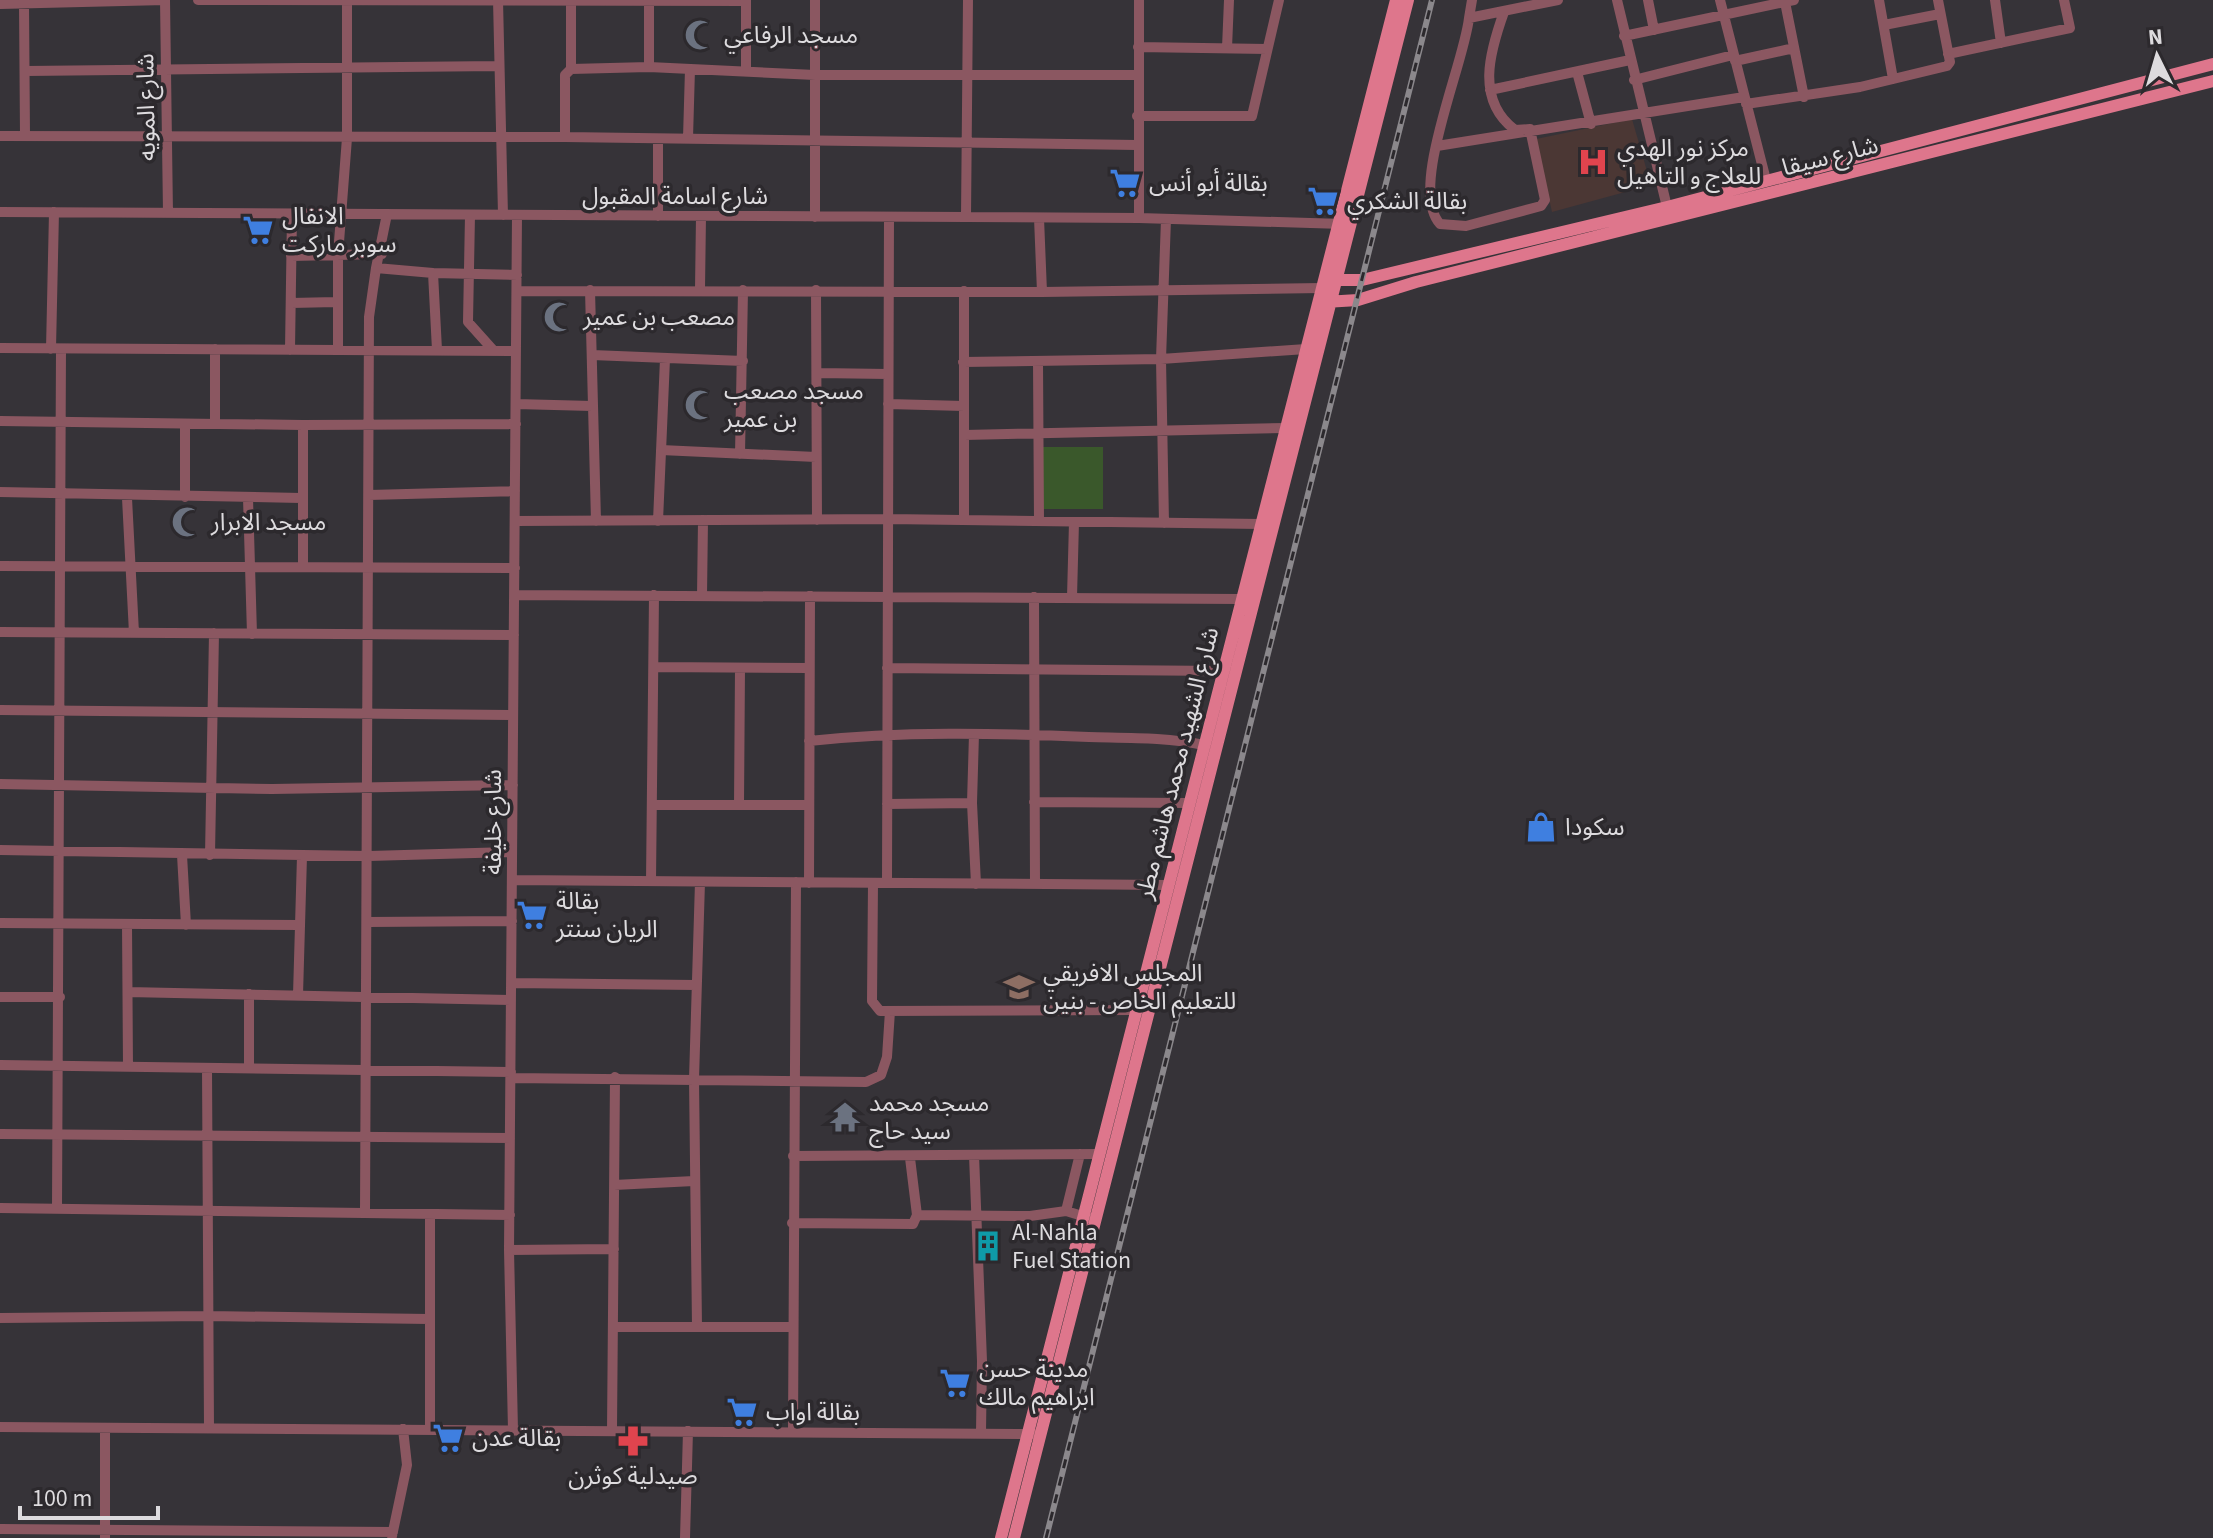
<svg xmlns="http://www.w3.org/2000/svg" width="2213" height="1538" font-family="'Source Sans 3','Noto Sans Arabic',sans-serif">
<rect width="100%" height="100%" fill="#363338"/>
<path fill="#4b3734" d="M1632,119L1651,185L1552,212L1536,139Z"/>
<path fill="#3a582b" d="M1043,447H1103V509H1043Z"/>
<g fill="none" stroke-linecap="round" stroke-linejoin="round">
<path stroke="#8b5761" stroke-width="10" d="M165,0L168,213
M198,0L746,1
M498,0L503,215
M815,0V217
M1617,0L1667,207
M1648,0L1654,30
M1720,0L1766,180
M1879,0L1893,79
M1995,0L2001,43
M1785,2L1804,97
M0,4L165,0
M24,4L25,136
M1504,12C1490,51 1475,100 1515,130L1530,129L1545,200L1541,206L1466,226L1440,224C1408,189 1464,65 1469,18L1558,0
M1469,18L1472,0
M1884,25L1940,14
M1624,36L1794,0
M1138,47L1267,49
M1227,48L1229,0
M1948,54L2070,28L2064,0
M1735,61L1794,48
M649,67V0
M571,69L649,67L815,75H1138
M26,71L499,66
M746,72V0
M1577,72L1591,124
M1634,80L1733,55
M1490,90L1630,60
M1746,104L1860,87L1947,66L1950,62L1938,0
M1137,116H1252L1279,0
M0,136L565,137L1137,145
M565,137V75L571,69V0
M688,138L690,69
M1437,146L1744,97
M0,212L1139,218L1343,224
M387,214L376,268L433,273L437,350
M470,215L468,322L494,351
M658,216V139
M966,217L968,0
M1039,218L1042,292
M1139,218V0
M291,256L382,254
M433,273L517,275
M700,289L701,216
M590,290L596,521
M816,290L817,520
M517,291L1042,292L1322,288
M291,303L336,302
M0,348L516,351
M51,349L54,212
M290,350L292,214
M338,350V255L347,138V0
M592,355L743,361
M963,362L1161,359L1306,349
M1038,362L1039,521
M818,373L888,374
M516,404L592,406
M888,404L964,406
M0,421L303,425L516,424
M185,424V497
M215,424V349
M964,435L1285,428
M661,450L816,457
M740,454L743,290
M0,492L301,498
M369,495L515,491
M127,498L134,633
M248,498L252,634
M964,520V291
M515,521L888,519L1261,524
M658,521L665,359
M1164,523L1161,359L1166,219
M0,566L515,568
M303,566V425
M514,595L1241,599
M702,596L703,520
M1034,597L1035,884
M1072,597L1074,522
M0,632L514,635
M654,667L809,668
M887,668L1223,671
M0,710L513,715
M974,734L972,803L976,884
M809,741C902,731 995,733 1089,737C1127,738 1166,737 1204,745
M0,784L272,789L513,785
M1034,802L1189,803
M887,804L972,803
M652,805H809
M739,805L740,668
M0,850L369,856L512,852
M182,855L186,925
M210,855L214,633
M512,880L1168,885
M651,881L654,595
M809,883L810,596
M873,883L872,1001L880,1011L1136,1010
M887,883L889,217
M368,922L512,921
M0,923L299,925
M127,924L128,1067
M511,983L696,985
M128,992L511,1000
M298,995L302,856
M0,997H60
M0,1065L511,1072
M207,1068L209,1428
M249,1068V994
M511,1078L866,1082L881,1075L887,1057L890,1011
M0,1134L510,1138
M974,1155L982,1361L981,1432
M793,1156L1099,1154
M614,1185L694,1181
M0,1208L510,1215
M57,1209L61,349
M1066,1211L1080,1154
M365,1213L369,317L376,268
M917,1215L1030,1216L1066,1211L1089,1218
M792,1223L913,1224L917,1215L910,1158
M509,1250L614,1249
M0,1318L208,1316L429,1319
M613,1327H793
M697,1327L694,1079L700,882
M0,1427L1034,1434
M430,1429V1214
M513,1430L509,1250L517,215
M612,1430L615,1077
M793,1431L796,882
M0,1529L393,1532
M392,1536L407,1465L403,1429
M105,1538V1428
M685,1538L688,1431"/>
<path stroke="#de768c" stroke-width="12" d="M1327,280H1362L1667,207L2213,64
M1325,302L1358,300L1416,282L2213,81
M1001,1538L1396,0
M1014,1538L1408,0"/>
<g stroke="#8b888c" stroke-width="6">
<path id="rail" d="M1046,1538L1432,0"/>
</g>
<use href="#rail" stroke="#2c292d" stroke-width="3" stroke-dasharray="9" stroke-linecap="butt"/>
</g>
<defs>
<g id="mosque-bare" transform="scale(2.4)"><path d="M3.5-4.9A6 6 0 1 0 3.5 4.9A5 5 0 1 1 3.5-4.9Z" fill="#6b7280" stroke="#2c292d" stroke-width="2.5" paint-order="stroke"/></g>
<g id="hospital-bare" transform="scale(2.4)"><path d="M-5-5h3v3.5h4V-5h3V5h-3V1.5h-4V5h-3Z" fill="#e0444e" stroke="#2c292d" stroke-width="2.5" paint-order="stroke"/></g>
<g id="supermarket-bare" transform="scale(2.4)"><path d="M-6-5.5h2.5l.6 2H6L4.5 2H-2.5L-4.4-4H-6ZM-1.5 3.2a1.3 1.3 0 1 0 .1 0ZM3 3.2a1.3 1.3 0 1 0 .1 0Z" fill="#3f7fe0" stroke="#2c292d" stroke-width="2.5" paint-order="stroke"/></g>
<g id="shop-bare" transform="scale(2.4)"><path d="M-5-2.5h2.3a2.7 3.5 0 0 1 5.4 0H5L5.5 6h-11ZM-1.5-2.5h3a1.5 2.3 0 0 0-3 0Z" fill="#3f7fe0" stroke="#2c292d" stroke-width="2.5" paint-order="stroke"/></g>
<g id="school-bare" transform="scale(2.4)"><path d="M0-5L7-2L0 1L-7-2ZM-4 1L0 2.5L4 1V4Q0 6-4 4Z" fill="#8d6e63" stroke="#2c292d" stroke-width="2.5" paint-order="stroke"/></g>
<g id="temple-bare" transform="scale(2.4)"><path d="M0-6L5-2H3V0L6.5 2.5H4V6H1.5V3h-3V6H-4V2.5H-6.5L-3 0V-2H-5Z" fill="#6b7280" stroke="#2c292d" stroke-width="2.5" paint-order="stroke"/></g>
<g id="building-bare" transform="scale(2.4)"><path d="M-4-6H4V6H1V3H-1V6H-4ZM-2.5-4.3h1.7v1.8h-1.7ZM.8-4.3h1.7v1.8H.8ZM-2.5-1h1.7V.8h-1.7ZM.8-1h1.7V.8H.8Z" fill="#0f9aa8" stroke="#2c292d" stroke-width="2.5" paint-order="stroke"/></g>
<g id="pharmacy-bare" transform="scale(2.4)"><path d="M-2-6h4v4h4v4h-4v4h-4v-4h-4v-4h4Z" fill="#e0444e" stroke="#2c292d" stroke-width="2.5" paint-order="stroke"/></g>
</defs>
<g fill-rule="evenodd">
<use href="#mosque-bare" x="700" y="35"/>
<use href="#hospital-bare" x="1593" y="162"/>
<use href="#supermarket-bare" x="1125" y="183"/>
<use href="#supermarket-bare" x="1323" y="201"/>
<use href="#supermarket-bare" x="258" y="230"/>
<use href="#mosque-bare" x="559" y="317"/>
<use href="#mosque-bare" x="700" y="405"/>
<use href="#mosque-bare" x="187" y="522"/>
<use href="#shop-bare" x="1541" y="827"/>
<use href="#supermarket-bare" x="532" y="915"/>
<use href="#school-bare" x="1019" y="987"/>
<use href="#temple-bare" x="845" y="1117"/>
<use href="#building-bare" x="988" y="1246"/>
<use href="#supermarket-bare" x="955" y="1383"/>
<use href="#supermarket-bare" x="742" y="1412"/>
<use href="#supermarket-bare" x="448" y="1438"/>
<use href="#pharmacy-bare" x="633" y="1441"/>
</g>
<g text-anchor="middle" stroke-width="7" stroke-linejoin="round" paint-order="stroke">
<g font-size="24" fill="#dddbde" stroke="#2c292d" text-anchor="start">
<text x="724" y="43">مسجد الرفاعي</text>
<text x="1617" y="156">مركز نور الهدي<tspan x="1617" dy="28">للعلاج و التاهيل</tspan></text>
<text x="1149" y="191">بقالة أبو أنس</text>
<text x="1347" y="209">بقالة الشكري</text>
<text x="282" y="224">الانفال<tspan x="282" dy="28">سوبر ماركت</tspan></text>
<text x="583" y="325">مصعب بن عمير</text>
<text x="724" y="399">مسجد مصعب<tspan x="724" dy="28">بن عمير</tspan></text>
<text x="211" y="530">مسجد الابرار</text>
<text x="1565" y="835">سكودا</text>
<text x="556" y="909">بقالة<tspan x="556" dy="28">الريان سنتر</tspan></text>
<text x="1043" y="981">المجلس الافريقي<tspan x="1043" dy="28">للتعليم الخاص - بنين</tspan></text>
<text x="869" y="1111">مسجد محمد<tspan x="869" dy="28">سيد حاج</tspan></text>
<text x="1012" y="1240">Al-Nahla<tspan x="1012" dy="28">Fuel Station</tspan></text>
<text x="979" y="1377">مدينة حسن<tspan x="979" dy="28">ابراهيم مالك</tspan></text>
<text x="766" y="1420">بقالة اواب</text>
<text x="472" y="1446">بقالة عدن</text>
<text x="633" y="1484" text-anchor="middle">صيدلية كوثرن</text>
</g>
<g font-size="24" fill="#dddbde" stroke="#2c292d">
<text transform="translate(146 107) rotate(-91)" y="8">شارع المويه</text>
<text transform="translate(1830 156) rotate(-14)" y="8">شارع سيقا</text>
<text x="675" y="204">شارع اسامة المقبول</text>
<text transform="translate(1177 763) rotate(-76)" y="8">شارع الشهيد محمد هاشم مطر</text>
<text transform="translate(493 822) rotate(-90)" y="8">شارع خليفة</text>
</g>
</g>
<g transform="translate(2157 56) rotate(355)" stroke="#2c292d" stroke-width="6" paint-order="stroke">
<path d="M0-6L14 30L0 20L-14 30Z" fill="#dddbde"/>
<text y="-12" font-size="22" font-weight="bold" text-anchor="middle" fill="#dddbde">N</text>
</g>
<path d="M20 1506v12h138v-12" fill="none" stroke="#dddbde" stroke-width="4"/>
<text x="32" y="1506" font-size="24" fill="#dddbde" stroke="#2c292d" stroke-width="6" paint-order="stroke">100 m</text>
</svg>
